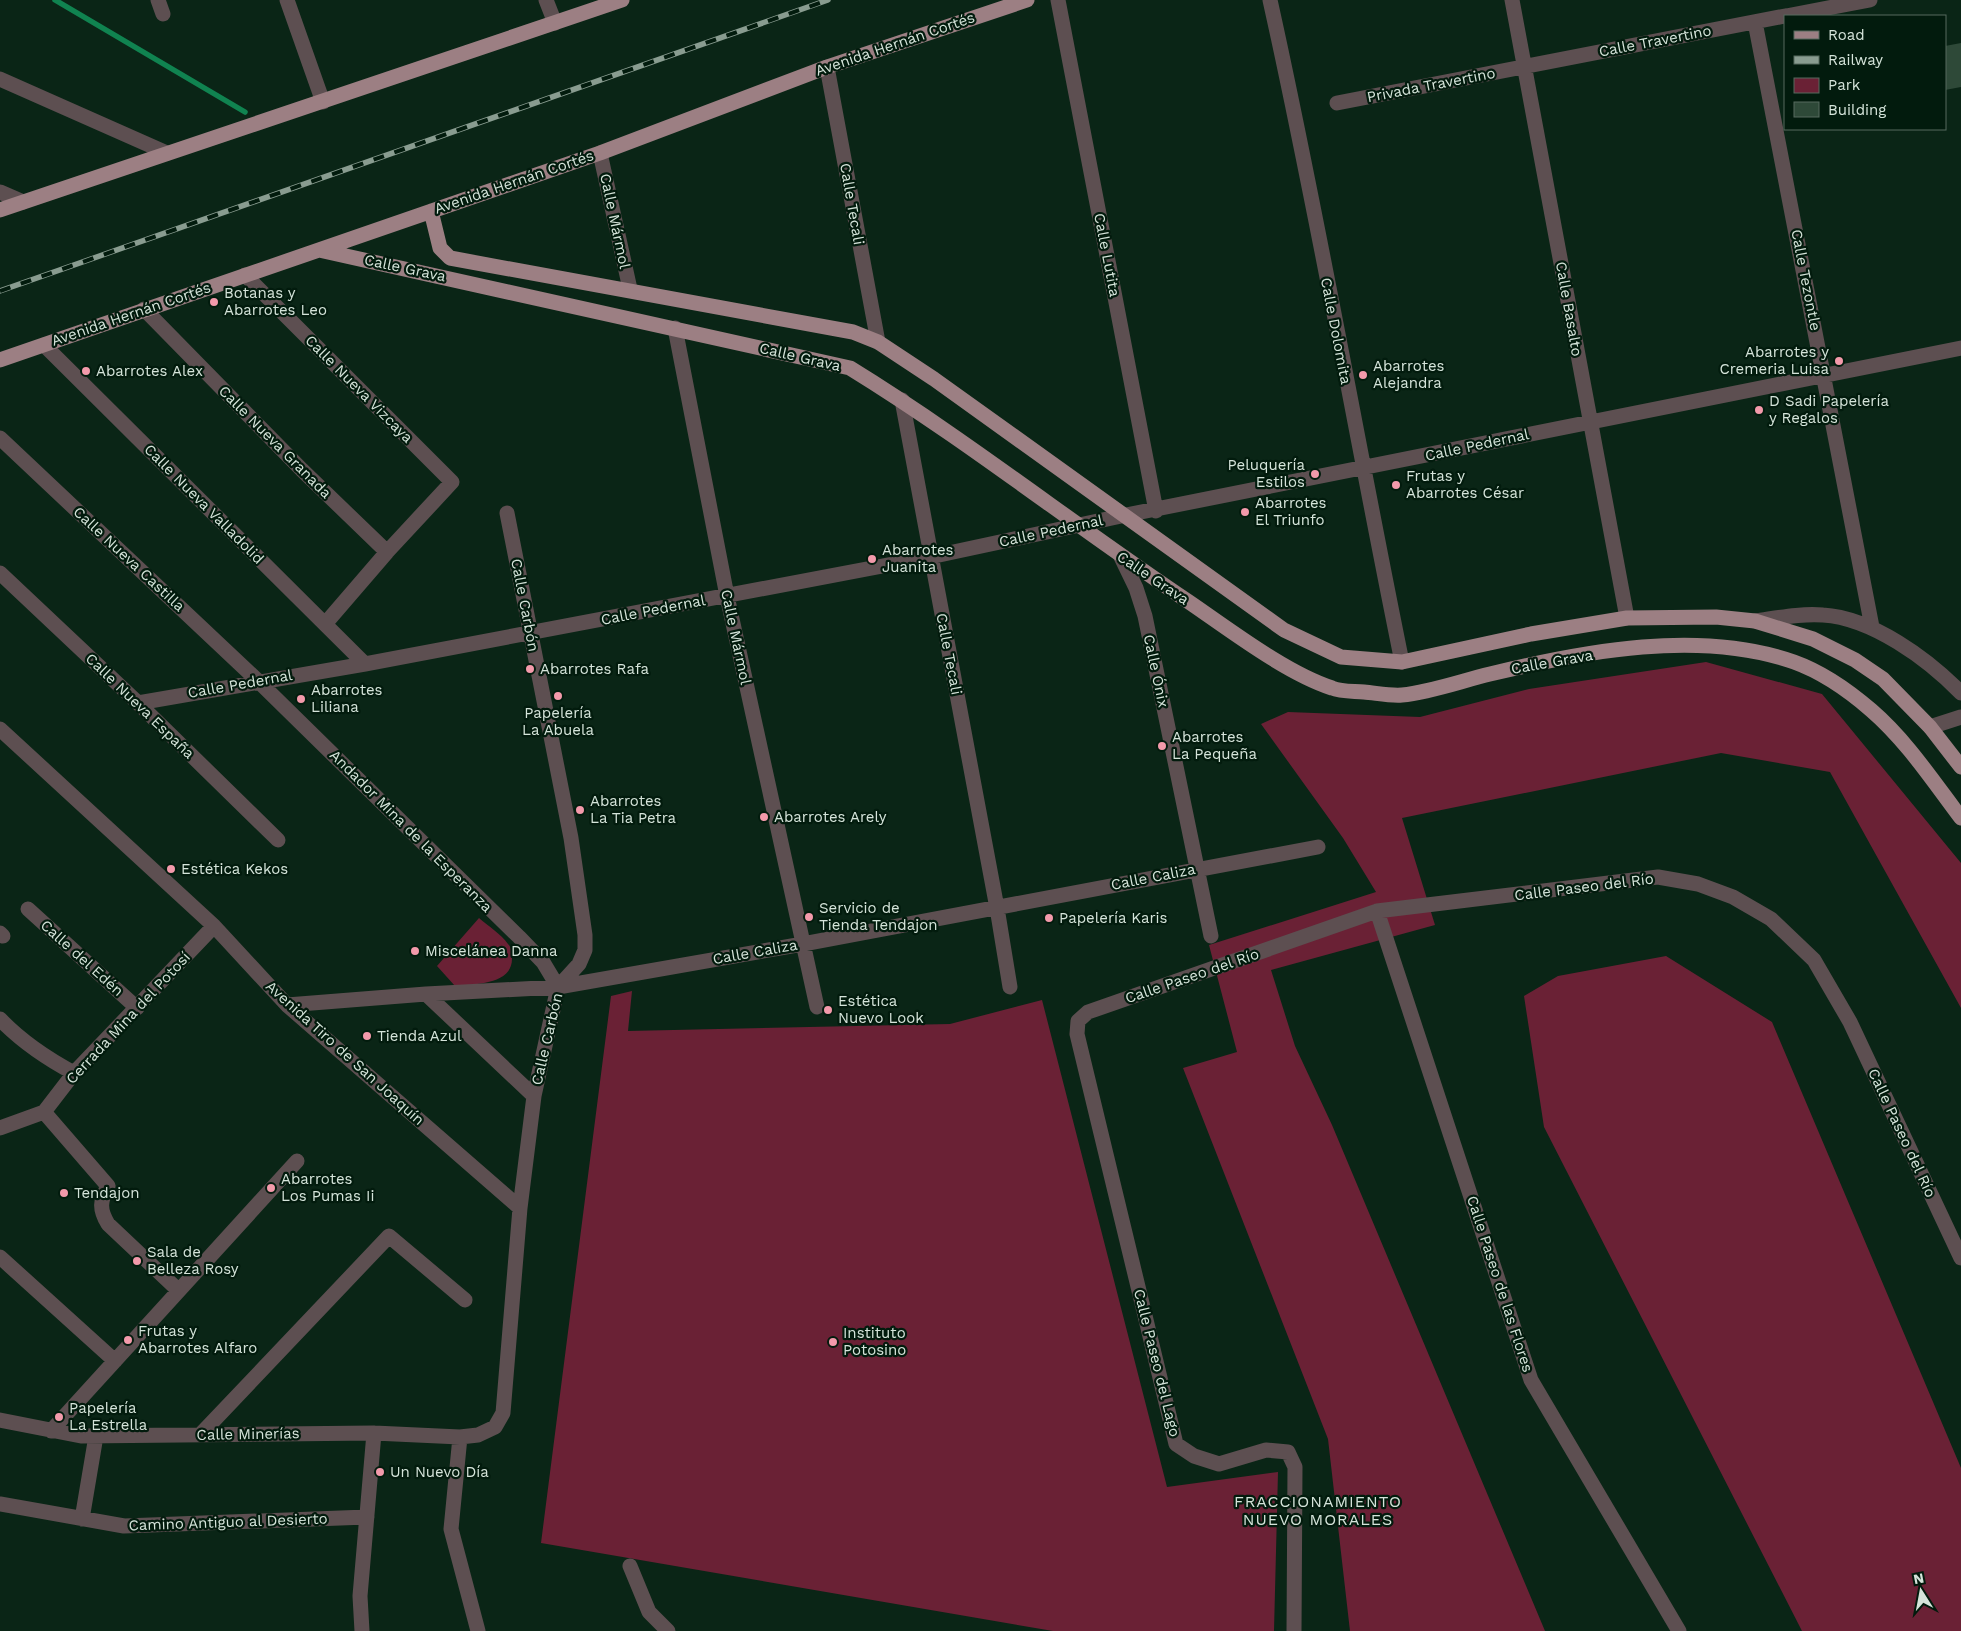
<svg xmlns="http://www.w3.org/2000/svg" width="1961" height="1631" font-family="'Work Sans',sans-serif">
<rect width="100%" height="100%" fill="#0a2516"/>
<path fill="#6a2135" d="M1706,662L1822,694L1961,863V1008L1830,772L1721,753L1402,818L1435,925L1271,970L1295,1046L1332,1125L1545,1631H1350L1328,1439L1183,1068L1237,1052L1209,945L1376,892L1343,838L1261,724L1288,712L1420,717L1529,689Z
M479,918C488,926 501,934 508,944C512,948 512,954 512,959C512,985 473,984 455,986L437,966Z
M1666,956L1772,1022L1961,1468V1631H1802L1544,1127L1524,996L1558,976Z
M632,991L628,1031L950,1024L1042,1000L1167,1487L1278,1472L1274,1631H1053L541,1543L611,996Z"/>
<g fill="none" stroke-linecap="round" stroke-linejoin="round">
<path stroke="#108350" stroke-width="5.5" d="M55,0L245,112"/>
</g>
<path fill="#2e4938" d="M1961,43V87L1945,90V46Z"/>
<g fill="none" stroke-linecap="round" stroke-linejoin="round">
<path stroke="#5d4f51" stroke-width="15" d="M158,0L163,14
M287,0L323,102
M546,0L555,23
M1058,0L1156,511
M1270,0C1319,220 1357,442 1402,662
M1512,0L1627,618
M1786,16L1870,0
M1755,22L1872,627
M827,67L878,342
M0,79L167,153
M1337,103L1785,16
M600,153L630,289
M0,192L23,202
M245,275L452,482L387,552L325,624
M144,309L302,470L387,552
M675,328L727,596L817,1007
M44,345L365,664
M902,400L997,908L1010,987
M0,438L257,680L519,937L543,962L558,987
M1121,557L1136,588L1145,616L1211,936
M0,573L138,703L278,840
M1755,621C1777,618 1801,613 1823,615C1872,618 1928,659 1961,693
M138,703L365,664L930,557L1126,515L1961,348
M1930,727L1961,717
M0,729L214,926L287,1005L520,1208
M28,909L137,1008
M1377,911L1531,1380L1679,1631
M0,933L3,936
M426,994L534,1096
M287,1005L426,994L558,987L803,944L1318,847
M0,1019C22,1042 46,1058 74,1073
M44,1112L74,1073L214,926
M44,1112L108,1186C100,1201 99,1209 108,1224L178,1290
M0,1128L44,1112
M0,1257L115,1361
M0,1420L81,1436L374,1433L460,1437L478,1435L495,1427L503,1413L520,1208L534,1096L558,987L579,964L585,950V935L571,838L507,513
M51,1431L297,1161
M200,1435L389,1236L465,1300
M460,1437L451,1529L478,1631
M0,1504L124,1526L367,1517
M82,1519L96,1436
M630,1566L649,1612L668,1631
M362,1631L360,1596L374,1433
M1294,1631L1295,1467L1288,1452L1266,1450L1219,1464L1194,1456L1176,1444L1077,1034L1078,1021L1088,1012L1377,911L1658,877L1698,884L1733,897L1771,919L1814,960L1850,1022L1961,1258"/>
<path stroke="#9c7f83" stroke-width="15" d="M0,210L622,0
M431,211L440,248L450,258L853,332L878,342L934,379L1284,630L1341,657L1402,662L1531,634L1627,618L1716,617L1755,621L1813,639L1855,660L1883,679L1930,727L1961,767
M319,250L850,368C967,440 1075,526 1189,602C1230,630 1286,673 1332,688C1341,692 1354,691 1364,692C1376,693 1390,696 1402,695C1431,692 1461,681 1490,674C1585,651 1700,629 1794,662C1822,672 1849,691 1871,710C1906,740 1933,781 1961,818
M0,360L600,153L827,67L1027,0"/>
<g stroke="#899c90" stroke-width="5.5">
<path id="rail" d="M0,291L828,0"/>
</g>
<use href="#rail" stroke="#021b0d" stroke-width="4" stroke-dasharray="11" stroke-linecap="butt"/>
</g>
<g fill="#f39aab" stroke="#021b0d" stroke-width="2">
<circle cx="214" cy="302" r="5"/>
<circle cx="1839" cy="361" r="5"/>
<circle cx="86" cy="371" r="5"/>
<circle cx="1363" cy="375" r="5"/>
<circle cx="1759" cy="410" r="5"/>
<circle cx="1315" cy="474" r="5"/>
<circle cx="1396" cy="485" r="5"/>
<circle cx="1245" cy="512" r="5"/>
<circle cx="872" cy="559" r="5"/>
<circle cx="530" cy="669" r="5"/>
<circle cx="558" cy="696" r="5"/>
<circle cx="301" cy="699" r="5"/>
<circle cx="1162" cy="746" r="5"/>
<circle cx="580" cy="810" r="5"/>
<circle cx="764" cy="817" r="5"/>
<circle cx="171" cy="869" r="5"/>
<circle cx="809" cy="917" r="5"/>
<circle cx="1049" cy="918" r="5"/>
<circle cx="415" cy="951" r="5"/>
<circle cx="828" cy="1010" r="5"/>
<circle cx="367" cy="1036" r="5"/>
<circle cx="271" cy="1188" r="5"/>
<circle cx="64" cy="1193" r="5"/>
<circle cx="137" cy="1261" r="5"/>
<circle cx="128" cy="1340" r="5"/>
<circle cx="833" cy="1342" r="5"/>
<circle cx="59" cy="1417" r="5"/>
<circle cx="380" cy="1472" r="5"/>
</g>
<g text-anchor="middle" stroke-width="4.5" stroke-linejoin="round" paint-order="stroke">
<g font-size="15" fill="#d5e4da" stroke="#021b0d">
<text transform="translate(1655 41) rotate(-11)" y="5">Calle Travertino</text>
<text transform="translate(895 44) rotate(-19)" y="5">Avenida Hernán Cortés</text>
<text transform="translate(1431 85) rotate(-11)" y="5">Privada Travertino</text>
<text transform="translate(514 182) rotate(-19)" y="5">Avenida Hernán Cortés</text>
<text transform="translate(852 204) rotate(80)" y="5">Calle Tecali</text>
<text transform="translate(615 221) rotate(78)" y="5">Calle Mármol</text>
<text transform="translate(1107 255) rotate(79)" y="5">Calle Lutita</text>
<text transform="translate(405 268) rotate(12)" y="5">Calle Grava</text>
<text transform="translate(1806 280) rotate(79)" y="5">Calle Tezontle</text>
<text transform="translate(1569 309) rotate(80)" y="5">Calle Basalto</text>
<text transform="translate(131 314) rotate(-19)" y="5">Avenida Hernán Cortés</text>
<text transform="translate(1336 331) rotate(79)" y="5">Calle Dolomita</text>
<text transform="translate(800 357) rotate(13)" y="5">Calle Grava</text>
<text transform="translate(359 389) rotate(45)" y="5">Calle Nueva Vizcaya</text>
<text transform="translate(275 442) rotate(45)" y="5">Calle Nueva Granada</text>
<text transform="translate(1477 445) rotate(-12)" y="5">Calle Pedernal</text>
<text transform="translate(204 504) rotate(45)" y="5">Calle Nueva Valladolid</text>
<text transform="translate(1051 531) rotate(-12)" y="5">Calle Pedernal</text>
<text transform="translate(129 559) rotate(43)" y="5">Calle Nueva Castilla</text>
<text transform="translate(1153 578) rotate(34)" y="5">Calle Grava</text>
<text transform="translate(525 605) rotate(79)" y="5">Calle Carbón</text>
<text transform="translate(653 610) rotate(-11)" y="5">Calle Pedernal</text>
<text transform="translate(736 637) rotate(78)" y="5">Calle Mármol</text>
<text transform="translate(949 654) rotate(79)" y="5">Calle Tecali</text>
<text transform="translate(1552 662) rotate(-10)" y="5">Calle Grava</text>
<text transform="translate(1156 671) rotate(78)" y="5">Calle Ónix</text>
<text transform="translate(240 684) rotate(-10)" y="5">Calle Pedernal</text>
<text transform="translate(140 706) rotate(44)" y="5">Calle Nueva España</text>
<text transform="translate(411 831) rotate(45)" y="5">Andador Mina de la Esperanza</text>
<text transform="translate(1153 877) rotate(-11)" y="5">Calle Caliza</text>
<text transform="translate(1584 887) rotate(-7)" y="5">Calle Paseo del Río</text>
<text transform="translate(755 952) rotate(-10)" y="5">Calle Caliza</text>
<text transform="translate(82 958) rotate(42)" y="5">Calle del Edén</text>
<text transform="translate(1192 976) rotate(-19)" y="5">Calle Paseo del Río</text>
<text transform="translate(128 1018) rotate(-47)" y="5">Cerrada Mina del Potosí</text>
<text transform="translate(547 1039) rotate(-77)" y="5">Calle Carbón</text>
<text transform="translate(345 1053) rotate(42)" y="5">Avenida Tiro de San Joaquín</text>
<text transform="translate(1902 1133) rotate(65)" y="5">Calle Paseo del Río</text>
<text transform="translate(1500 1284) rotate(72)" y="5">Calle Paseo de las Flores</text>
<text transform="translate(1157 1363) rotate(76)" y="5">Calle Paseo del Lago</text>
<text transform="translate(248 1434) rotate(-1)" y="5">Calle Minerías</text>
<text transform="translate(228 1522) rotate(-2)" y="5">Camino Antiguo al Desierto</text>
</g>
<g font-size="15" fill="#d5e4da" stroke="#021b0d" text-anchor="start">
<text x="224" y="298">Botanas y<tspan x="224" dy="17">Abarrotes Leo</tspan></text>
<text x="1829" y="357" text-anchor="end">Abarrotes y<tspan x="1829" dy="17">Cremeria Luisa</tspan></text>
<text x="1373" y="371">Abarrotes<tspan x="1373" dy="17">Alejandra</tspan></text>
<text x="96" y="376">Abarrotes Alex</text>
<text x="1769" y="406">D Sadi Papelería<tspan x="1769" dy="17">y Regalos</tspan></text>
<text x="1305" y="470" text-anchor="end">Peluquería<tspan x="1305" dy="17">Estilos</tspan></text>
<text x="1406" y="481">Frutas y<tspan x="1406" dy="17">Abarrotes César</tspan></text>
<text x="1255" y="508">Abarrotes<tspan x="1255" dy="17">El Triunfo</tspan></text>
<text x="882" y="555">Abarrotes<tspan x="882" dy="17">Juanita</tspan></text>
<text x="540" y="674">Abarrotes Rafa</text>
<text x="311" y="695">Abarrotes<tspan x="311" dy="17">Liliana</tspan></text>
<text x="558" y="718" text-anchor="middle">Papelería<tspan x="558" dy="17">La Abuela</tspan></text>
<text x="1172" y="742">Abarrotes<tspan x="1172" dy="17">La Pequeña</tspan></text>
<text x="590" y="806">Abarrotes<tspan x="590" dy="17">La Tia Petra</tspan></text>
<text x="774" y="822">Abarrotes Arely</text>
<text x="181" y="874">Estética Kekos</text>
<text x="819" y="913">Servicio de<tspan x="819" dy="17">Tienda Tendajon</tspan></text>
<text x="1059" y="923">Papelería Karis</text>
<text x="425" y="956">Miscelánea Danna</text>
<text x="838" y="1006">Estética<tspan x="838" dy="17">Nuevo Look</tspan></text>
<text x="377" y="1041">Tienda Azul</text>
<text x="281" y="1184">Abarrotes<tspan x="281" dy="17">Los Pumas Ii</tspan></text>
<text x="74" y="1198">Tendajon</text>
<text x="147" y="1257">Sala de<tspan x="147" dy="17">Belleza Rosy</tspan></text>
<text x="138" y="1336">Frutas y<tspan x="138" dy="17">Abarrotes Alfaro</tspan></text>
<text x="843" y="1338">Instituto<tspan x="843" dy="17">Potosino</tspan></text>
<text x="69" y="1413">Papelería<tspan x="69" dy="17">La Estrella</tspan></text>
<text x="390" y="1477">Un Nuevo Día</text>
</g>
<g font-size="16" letter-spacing="1" fill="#d5e4da" stroke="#021b0d">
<text x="1318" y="1507">FRACCIONAMIENTO<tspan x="1318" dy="18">NUEVO MORALES</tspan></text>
</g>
</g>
<rect x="1784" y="15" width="162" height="115" fill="#021b0d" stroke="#566b5f"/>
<rect x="1794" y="31" width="25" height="8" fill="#9c7f83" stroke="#566b5f"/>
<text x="1828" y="40" font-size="15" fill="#d5e4da">Road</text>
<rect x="1794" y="56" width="25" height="8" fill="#899c90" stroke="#566b5f"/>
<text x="1828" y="65" font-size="15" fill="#d5e4da">Railway</text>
<rect x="1794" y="78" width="25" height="15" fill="#6a2135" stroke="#566b5f"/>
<text x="1828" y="90" font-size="15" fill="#d5e4da">Park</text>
<rect x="1794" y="102" width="25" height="15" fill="#2e4938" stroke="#566b5f"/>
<text x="1828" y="115" font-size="15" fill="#d5e4da">Building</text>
<g transform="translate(1921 1591) rotate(349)" stroke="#021b0d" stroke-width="4" paint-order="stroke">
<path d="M0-4L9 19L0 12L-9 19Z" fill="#d5e4da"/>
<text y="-8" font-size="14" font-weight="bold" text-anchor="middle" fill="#d5e4da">N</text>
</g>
</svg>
